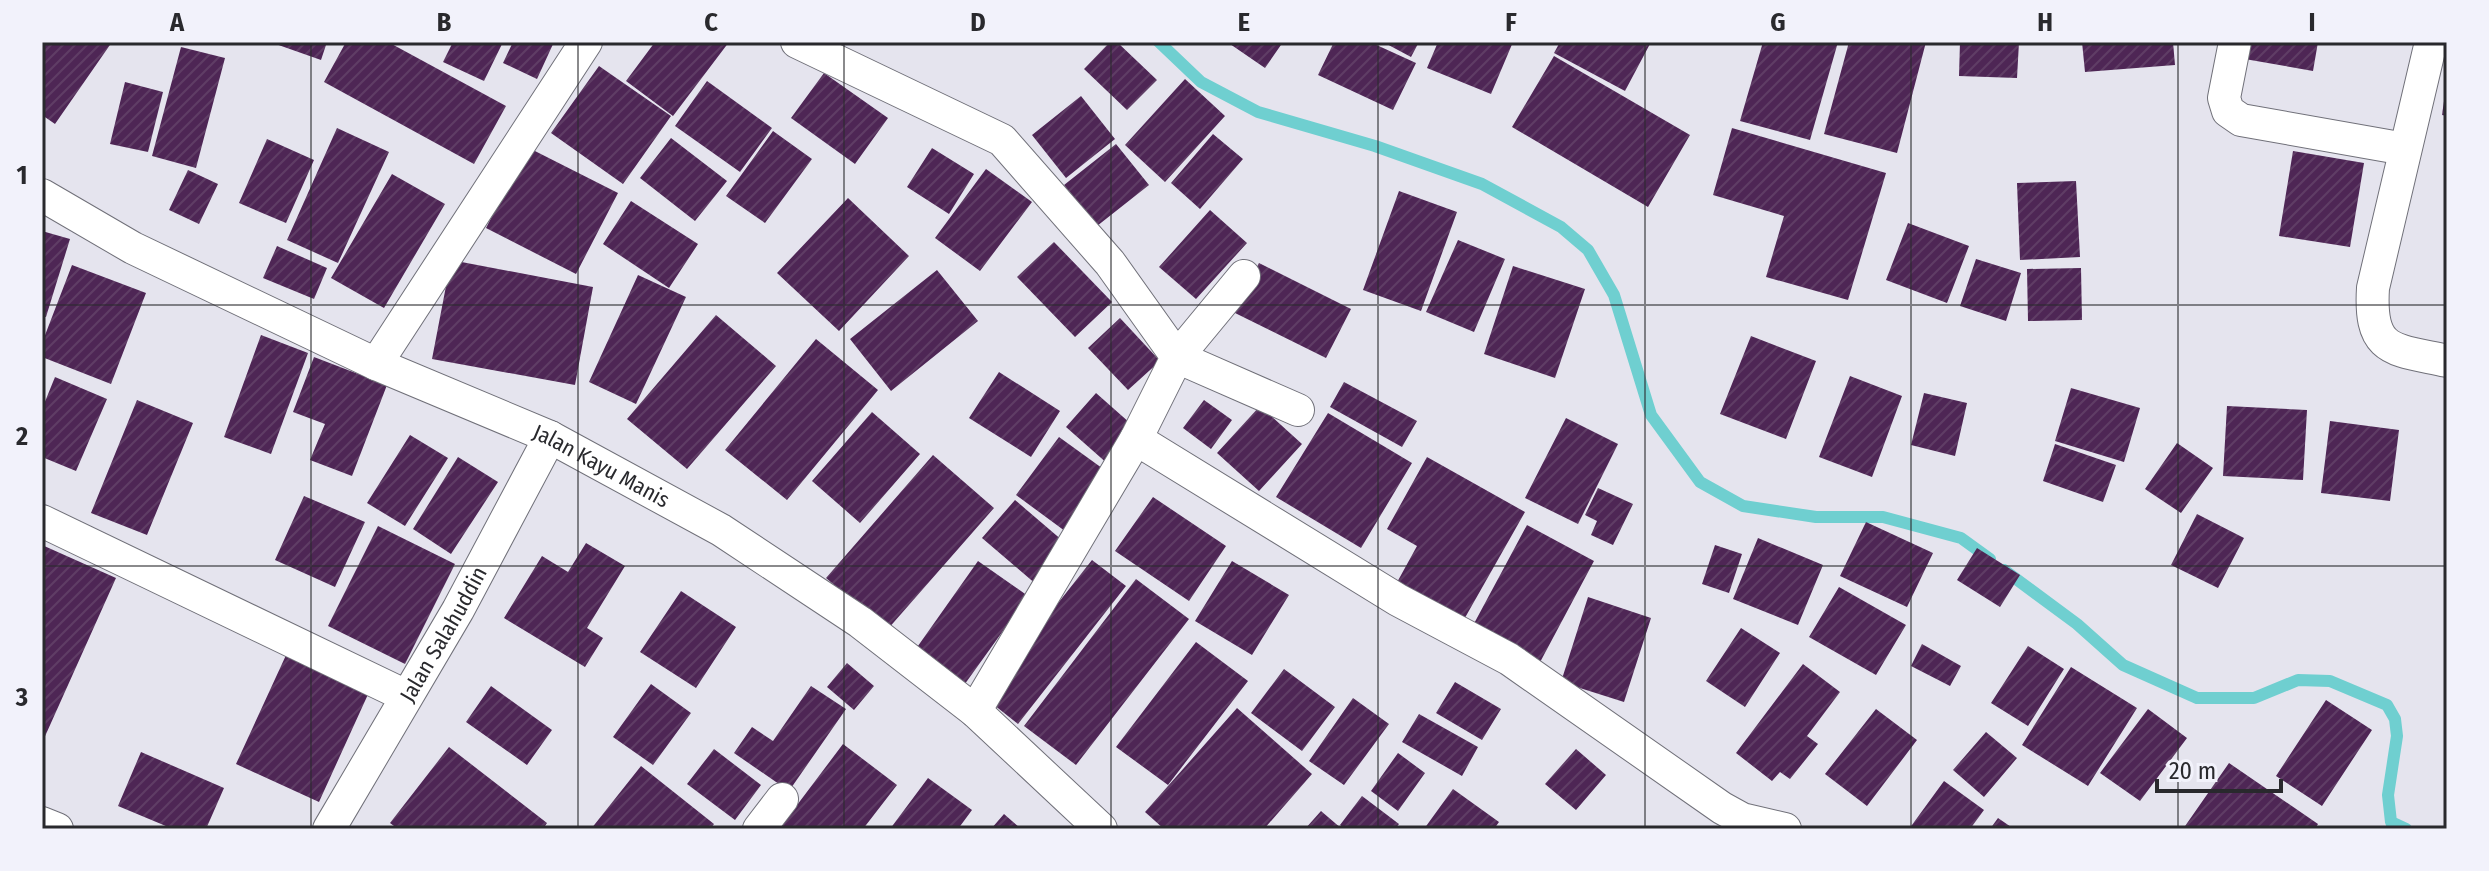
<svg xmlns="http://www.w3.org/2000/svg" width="2489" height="871" font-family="'Fira Sans Condensed',sans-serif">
<defs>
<pattern id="building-hatch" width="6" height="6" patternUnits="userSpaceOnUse" patternTransform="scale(2)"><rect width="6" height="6" fill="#4e2655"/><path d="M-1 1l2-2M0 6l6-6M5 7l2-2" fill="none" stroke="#5f3d65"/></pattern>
</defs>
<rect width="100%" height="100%" fill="#e5e4ee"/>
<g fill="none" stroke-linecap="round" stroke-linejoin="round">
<path stroke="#6fcfd0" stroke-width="12" d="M1159,42L1201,82L1258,112L1375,146L1482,184L1561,227L1588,250L1614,295L1651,415L1700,482L1743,506L1816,517H1883L1961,538L1990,559
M2004,570L2077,624L2123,665L2197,698H2254L2298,680L2330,681L2387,705L2395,719L2397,736L2388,795L2391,822L2406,829"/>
</g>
<path fill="url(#building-hatch)" d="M45,42H112L55,124L42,115V47Z
M270,42H327L321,60Z
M346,42H388L506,106L474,164L324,82Z
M453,42H503L484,81L443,62Z
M513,42H554L537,79L503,63Z
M655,42H729L673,116L626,81Z
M1110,42H1117L1157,80L1127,110L1084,69Z
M1231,42H1283L1265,68L1230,44Z
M1334,42H1370L1416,63L1393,110L1318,75Z
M1383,42H1419L1411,57Z
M1438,42H1513L1491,94L1427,68Z
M1560,42H1651L1625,91L1554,53Z
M1763,42H1838L1810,140L1740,121Z
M1849,42H1926L1897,153L1824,134Z
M1960,42H2019L2017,78L1959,76Z
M2082,42H2173L2175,65L2085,72Z
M2242,42H2318L2313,71L2239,58Z
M181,47L225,58L196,168L152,156Z
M1554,56L1690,135L1648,207L1512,127Z
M599,66L671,116L623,184L551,133Z
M824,73L888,118L855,164L791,118Z
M1185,79L1225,116L1165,182L1125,145Z
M707,81L772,128L740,172L675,126Z
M125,82L163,92L148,152L110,144Z
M2445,94H2447V116L2442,115Z
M1081,96L1115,139L1066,178L1032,135Z
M337,128L389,152L338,263L287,240Z
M1732,128L1886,173L1848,300L1766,277L1784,216L1713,195Z
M773,131L812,159L765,223L726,196Z
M1213,134L1243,159L1200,209L1171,183Z
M671,138L727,181L695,221L640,178Z
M267,139L314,160L286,223L239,203Z
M1116,144L1149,185L1097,226L1064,185Z
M527,147L618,193L576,274L486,228Z
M932,148L974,174L949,214L907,187Z
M2293,151L2364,163L2350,247L2279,236Z
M986,169L1032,202L980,271L935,238Z
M188,170L218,184L199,224L169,210Z
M392,174L445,204L384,308L331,278Z
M2076,181L2080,257L2020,260L2017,183Z
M1399,191L1457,212L1421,311L1363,290Z
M848,198L909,256L839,331L777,273Z
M631,201L698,244L669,288L603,244Z
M1210,210L1247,243L1196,299L1159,267Z
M1908,223L1969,246L1947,303L1886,280Z
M42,231L70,239L46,317L42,316Z
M1458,240L1505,259L1474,332L1426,312Z
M1054,242L1112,302L1075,337L1017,277Z
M277,246L327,268L314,299L263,278Z
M1976,259L2021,273L2006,321L1960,306Z
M451,260L593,287L575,385L432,359Z
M1259,263L1351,309L1326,358L1233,312Z
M72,265L146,293L111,384L42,357V343Z
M1513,266L1585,289L1555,378L1484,354Z
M2081,268L2082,320L2028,321L2027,269Z
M937,270L978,321L891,391L850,339Z
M638,275L686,297L636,404L589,382Z
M716,315L776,366L687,469L627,419Z
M1120,318L1160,361L1128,390L1088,348Z
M261,335L308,353L271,454L224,437Z
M1751,336L1816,361L1786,439L1720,414Z
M816,339L878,390L787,500L725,450Z
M314,357L387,385L352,476L310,460L325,424L293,412Z
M999,372L1060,411L1031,457L969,418Z
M1850,376L1902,396L1872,477L1819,457Z
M55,377L107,399L76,471L42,457V409Z
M1344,382L1417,421L1402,447L1330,407Z
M2071,388L2140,408L2124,462L2055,441Z
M1096,393L1139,431L1109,465L1066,427Z
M1924,393L1967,403L1955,456L1911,445Z
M137,400L193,423L147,535L91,513Z
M1204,400L1232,420L1211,449L1183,428Z
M1260,406L1302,444L1259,491L1217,453Z
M2227,406L2307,410L2303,480L2223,476Z
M872,412L920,454L860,523L812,481Z
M1328,413L1412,463L1361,548L1276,497Z
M1566,418L1618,444L1578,524L1525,498Z
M2330,421L2399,430L2390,501L2321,493Z
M410,435L448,458L405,526L367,503Z
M1059,437L1113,476L1069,534L1016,495Z
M2177,443L2213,468L2181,513L2145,489Z
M2055,444L2116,465L2103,502L2043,481Z
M933,455L994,508L887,630L826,578Z
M458,457L498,482L451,554L413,529Z
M1427,457L1525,512L1462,623L1395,586L1417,546L1387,529Z
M1598,488L1633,504L1613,545L1591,535L1597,521L1585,515Z
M304,496L365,522L335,587L275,560Z
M1153,497L1226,546L1189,601L1115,551Z
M1015,500L1070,547L1037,585L982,538Z
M2197,514L2244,538L2218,588L2171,565Z
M1866,522L1933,553L1907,607L1840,576Z
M1527,525L1594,561L1538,666L1470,631Z
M378,526L455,564L405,664L328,626Z
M1758,538L1823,565L1798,625L1733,599Z
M586,543L625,566L587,628L603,638L585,667L504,618L542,556L568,572Z
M42,545L116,578L42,743Z
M1715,545L1742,554L1729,593L1702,584Z
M1977,548L2020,575L2000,607L1957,580Z
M1092,560L1126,586L1018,724L984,697Z
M978,561L1028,596L962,688L913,653Z
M1232,561L1289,595L1252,655L1195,621Z
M1136,579L1189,619L1076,765L1024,726Z
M1839,587L1906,625L1876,675L1809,637Z
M681,591L736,627L696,688L640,652Z
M1588,597L1651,618L1624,702L1561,682Z
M1741,628L1780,653L1745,707L1706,681Z
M1196,642L1248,681L1168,785L1116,747Z
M1922,644L1961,666L1950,686L1911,666Z
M2028,646L2064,669L2028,726L1991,703Z
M287,653L370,690L319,802L236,764Z
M847,663L874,686L854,710L827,687Z
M1803,664L1840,692L1807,736L1818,744L1790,779L1780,772L1772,781L1736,753Z
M2071,667L2137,708L2088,786L2022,745Z
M1284,669L1335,707L1302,751L1251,713Z
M1455,682L1501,709L1482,740L1436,713Z
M651,684L691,713L653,765L613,737Z
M491,686L552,730L527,765L466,722Z
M811,686L846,709L789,791L734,753L752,727L773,741Z
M1353,698L1389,724L1344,785L1309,761Z
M2326,700L2372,730L2322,806L2276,776Z
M1237,708L1312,774L1264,829H1164L1145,812Z
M1876,709L1917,740L1867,806L1825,774Z
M2148,709L2187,738L2140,801L2100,773Z
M1419,714L1478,747L1462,776L1402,742Z
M1986,732L2017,758L1984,797L1953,770Z
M843,744L897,785L863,829H779Z
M449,747L547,823L543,829H398L390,823Z
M714,749L761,785L735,820L687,784Z
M1576,749L1606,775L1576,810L1545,784Z
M141,752L224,788L206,829H173L118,806Z
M1398,753L1425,773L1398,811L1371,791Z
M2229,763L2318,824L2315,829H2183Z
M641,766L714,824L710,829H591Z
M928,778L972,810L958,829H890Z
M1944,781L1984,810L1970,829H1909Z
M1453,789L1499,822L1494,829H1424Z
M1362,796L1399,824L1395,829H1345L1340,825Z
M1321,811L1342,829H1305Z
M1004,814L1021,829H991Z
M1998,818L2014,829H1990Z"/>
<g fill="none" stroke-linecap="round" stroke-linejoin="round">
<g stroke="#707079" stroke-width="34">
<g id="minor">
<path d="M797,42L1002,140L1110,263L1177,357L1136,439L975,711"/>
<path d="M2235,42L2224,98L2228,111L2241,120L2405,149"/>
<path d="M2431,42L2373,288C2369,353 2393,349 2447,361"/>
<path id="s1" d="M42,195L133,248L376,364L550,437L721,530L860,622L975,711L1101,829"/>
<path d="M1244,276L1177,357L1298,410"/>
<path d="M376,364L586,42"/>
<path d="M1136,439L1398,600L1509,659L1722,808L1742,819L1785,829"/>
<path d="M42,521L406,696"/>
<path d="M42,823L57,829"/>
<path id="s2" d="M329,829L458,610L550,437"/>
<path d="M759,829L782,799"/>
</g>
</g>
<use href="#minor" stroke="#fff" stroke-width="32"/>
</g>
<path fill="none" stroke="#29292d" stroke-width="2" stroke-opacity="0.55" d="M311,42V829M578,42V829M844,42V829M1111,42V829M1378,42V829M1645,42V829M1911,42V829M2178,42V829M42,305H2447M42,566H2447"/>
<g text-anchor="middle" stroke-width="8" stroke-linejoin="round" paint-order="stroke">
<g font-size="22" fill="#29292d" stroke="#f2f2fb">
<text dy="8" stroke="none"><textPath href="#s1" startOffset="622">Jalan Kayu Manis</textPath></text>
<text dy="8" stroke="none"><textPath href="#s2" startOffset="226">Jalan Salahuddin</textPath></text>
</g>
</g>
<rect width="2489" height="871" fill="none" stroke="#f2f2fb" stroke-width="88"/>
<path d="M2157 779v12h124v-12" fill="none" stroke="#29292d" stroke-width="4"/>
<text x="2169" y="779" font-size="24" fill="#29292d" stroke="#f2f2fb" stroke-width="6" paint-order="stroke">20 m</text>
<rect x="44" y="44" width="2401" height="783" fill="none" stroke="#29292d" stroke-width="3"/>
<g font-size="26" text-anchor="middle" font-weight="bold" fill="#29292d">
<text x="177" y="31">A</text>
<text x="444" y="31">B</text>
<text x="711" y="31">C</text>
<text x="978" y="31">D</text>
<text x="1244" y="31">E</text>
<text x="1511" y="31">F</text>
<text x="1778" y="31">G</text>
<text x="2045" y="31">H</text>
<text x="2312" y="31">I</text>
<text x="22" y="184">1</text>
<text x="22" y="445">2</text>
<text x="22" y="706">3</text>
</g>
</svg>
